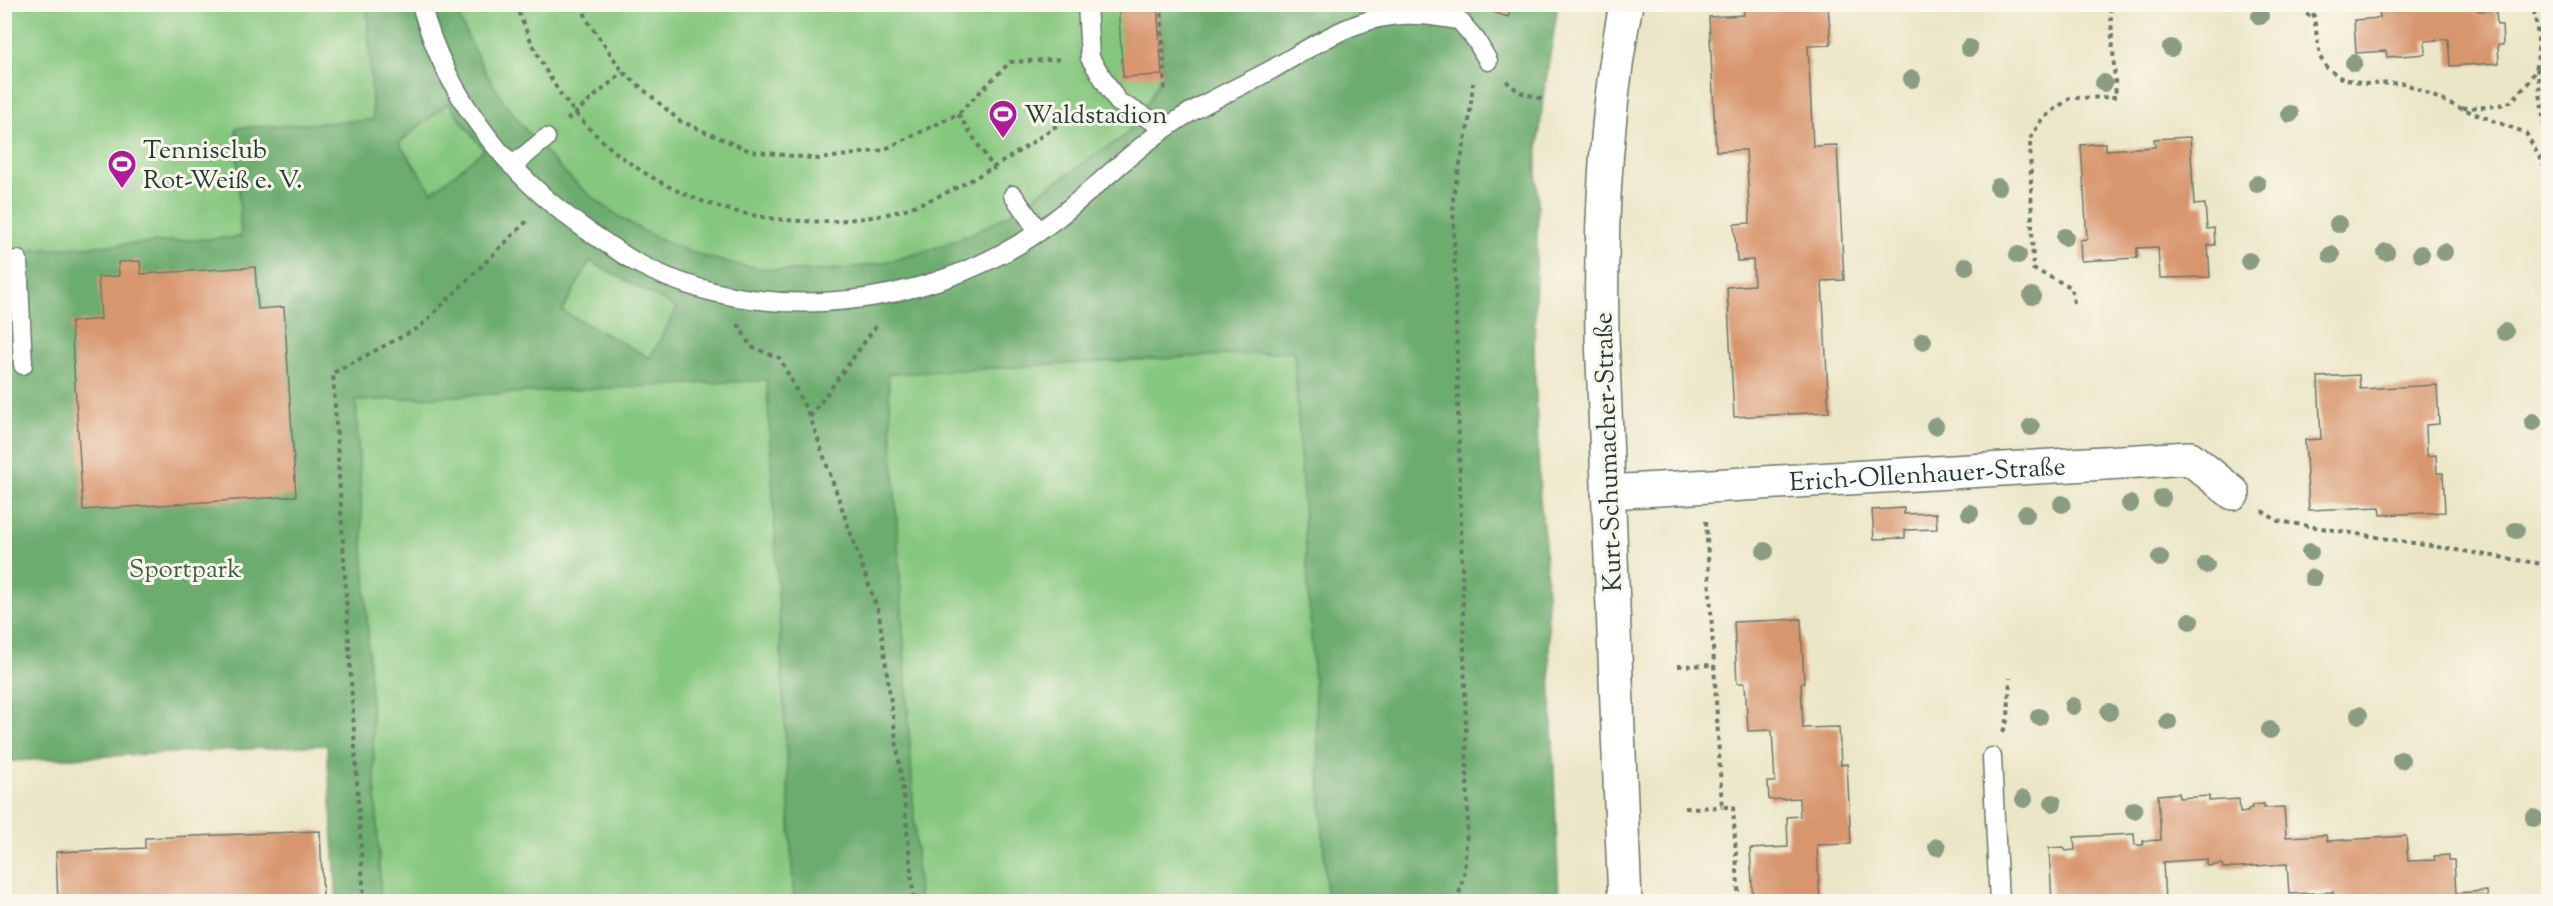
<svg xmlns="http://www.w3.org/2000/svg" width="2553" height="906" font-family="'Sorts Mill Goudy',serif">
<rect width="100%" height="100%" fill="#fbf7ec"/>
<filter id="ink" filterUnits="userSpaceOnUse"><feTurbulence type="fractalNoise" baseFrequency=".0167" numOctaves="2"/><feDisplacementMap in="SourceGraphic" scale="12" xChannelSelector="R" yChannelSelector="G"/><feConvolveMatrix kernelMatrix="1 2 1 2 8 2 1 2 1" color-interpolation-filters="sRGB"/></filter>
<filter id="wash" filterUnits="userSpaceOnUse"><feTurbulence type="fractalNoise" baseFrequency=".008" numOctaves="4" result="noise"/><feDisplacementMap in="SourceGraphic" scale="24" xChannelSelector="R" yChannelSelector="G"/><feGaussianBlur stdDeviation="1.35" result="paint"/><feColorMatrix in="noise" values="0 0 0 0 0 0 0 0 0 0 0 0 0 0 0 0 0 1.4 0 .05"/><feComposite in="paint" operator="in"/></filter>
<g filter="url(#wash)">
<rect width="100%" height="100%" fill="#ece6c8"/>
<path fill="#86c77f" stroke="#52825a" stroke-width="1.5" d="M5,5H367L373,120L236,128L241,237L5,252Z
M455,5H1158C1159,27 1163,50 1162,72C1161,80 1155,88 1152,94C1145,108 1136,123 1125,135C1119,141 1109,146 1101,151C1083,164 1064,177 1045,189C1028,201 1011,214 992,224C840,299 676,288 555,163C510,117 476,66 455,5Z
M448,103L484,150L432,192L398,143Z
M590,261L677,308L650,358L562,311Z
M1295,351L1327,901H919L888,374Z
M767,380L794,901H381L356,401Z"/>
<path fill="#6cac6e" stroke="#467451" stroke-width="1.5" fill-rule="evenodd" d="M367,5H455C476,66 510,117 555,163C677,288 839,299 992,224C1011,214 1028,201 1045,189C1064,177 1083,164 1101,151C1109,146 1119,141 1125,135C1136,123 1145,108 1152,94C1155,88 1161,80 1161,72C1163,50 1159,27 1158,5H1558L1543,99L1536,168L1538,199L1534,348L1540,499L1545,544L1559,901H1327L1294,351L888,374L919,901H794L767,380L356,401L381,901H337L327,745L11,761L4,635V252L241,237L236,128L373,120ZM448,103L484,150L432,192L399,143ZM590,261L677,308L650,358L562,311Z"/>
<g id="blocks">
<path fill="#d8966e" d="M1118,4H1157L1162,75L1123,77Z
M1485,4H1512L1508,17L1483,9Z
M2379,4H2477L2478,11L2496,10L2497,25H2502L2503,45H2498L2499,63L2450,66L2448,39L2425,41L2426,54L2387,57L2386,51L2356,53L2354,20L2380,18Z
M1743,5H1828L1831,45L1808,46L1813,146L1837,145L1844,280L1822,281L1829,412L1734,417L1727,287L1754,285L1753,260L1737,261L1734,224L1750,223L1746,150L1716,151L1709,17L1744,15Z
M2190,137L2194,205L2205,204L2207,229L2214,228L2215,245H2208L2210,277L2160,278L2158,247L2137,248V258L2081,261L2080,240L2087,239L2081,145L2106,143V150L2155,147L2154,139Z
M140,261L141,274L255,267L258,309L284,307L296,496L83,510L71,322L101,319L98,277L119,276L118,262Z
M2359,375L2360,389L2437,385L2439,424L2426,425L2427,456L2436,455L2437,473H2443L2445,512L2381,515L2380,507L2309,510L2305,440L2321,439L2318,377Z
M1904,508V514L1936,513L1937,529L1905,530V538L1874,539L1872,510Z
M1801,619L1804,683H1801L1803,728L1839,727L1841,765L1847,764L1851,844L1817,845L1820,902H1753L1750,849L1788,847L1787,817L1800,816L1799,798L1769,800L1768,782H1775L1772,730L1748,731L1745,683H1737L1734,622Z
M2179,793V798L2209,796V801L2239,799L2240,813L2248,812V809L2252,808V805L2264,804V808L2284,807L2286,837L2326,835L2327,841L2406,836L2408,861L2435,860L2434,856L2449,855V860H2454L2456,893L2487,891L2488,902H2417V895L2333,900V892L2289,894L2287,864L2223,868L2222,864L2207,866V859L2163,862L2165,902H2052L2049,848L2064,847L2065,851L2075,850L2074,837L2134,834L2135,845H2143V841L2161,840L2158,795Z
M320,831L323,897L213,902H58L56,852L145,848V838Z"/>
</g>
</g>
<g filter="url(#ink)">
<use href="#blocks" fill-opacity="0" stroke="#677868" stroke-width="1.5"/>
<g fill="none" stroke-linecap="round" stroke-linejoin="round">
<g stroke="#677868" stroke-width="21">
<path id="service" d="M421,4C447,102 516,185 600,239C612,247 625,256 637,263C751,323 896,311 1007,251C1068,219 1111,166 1166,128C1198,105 1236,89 1271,70C1315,45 1362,11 1416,15C1430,15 1445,18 1459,20L1476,40L1488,61
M1087,4L1090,58L1118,102L1166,128
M512,166L546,138
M1013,195L1039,232
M4,261L18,260L23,365
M1992,757L1999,902"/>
</g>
<g stroke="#677868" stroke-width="36">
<g id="minor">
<path id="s1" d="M1608,492L2190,458L2233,493"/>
</g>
</g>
<g stroke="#677868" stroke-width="36">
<path id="tertiary" d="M1625,902L1602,336C1600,225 1605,114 1626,4"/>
</g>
<path stroke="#677868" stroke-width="4" stroke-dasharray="4.5 4.5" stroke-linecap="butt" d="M515,4C531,43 549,83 577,115C642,190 738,226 836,221C857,219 879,217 899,211C970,189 1028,145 1088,104
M582,4L587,20L623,72L680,121L750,151L819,159L883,150L958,114L1010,62L1062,59
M1161,4L1165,94
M2291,4L2313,18
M2312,4L2320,57L2327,68L2341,78L2363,84L2404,83L2460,108L2526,133L2548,173
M2537,68L2548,156
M1506,81L1519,92L1543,99
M2463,108C2478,107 2496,108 2510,102C2513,100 2517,95 2520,92C2546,68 2538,36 2533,4
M958,114L995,170
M567,120L623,72
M2074,303L2071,287L2033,269L2030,139L2042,119L2070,98L2116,97L2110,4
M738,324L751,347L780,358L810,417
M876,326L810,417L879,614L904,798L914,902
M2262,511L2278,521L2548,565
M1706,521L1722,807H1733L1739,902
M1678,666L1714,665
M2003,732L2008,718L2010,678
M1685,808L1722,807
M1689,901L1739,899
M364,902L333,373L420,327L528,220
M1457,902L1464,874L1468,816L1453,196L1469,122L1473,83"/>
<use href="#service" stroke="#fff" stroke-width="18"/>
<use href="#minor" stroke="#fff" stroke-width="33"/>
<use href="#tertiary" stroke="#fff" stroke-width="33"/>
</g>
<g fill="#8a9c81">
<circle cx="2260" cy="16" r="9"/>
<circle cx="1969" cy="48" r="9"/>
<circle cx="2171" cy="48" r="9"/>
<circle cx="2354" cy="63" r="9"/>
<circle cx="1912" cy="79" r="9"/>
<circle cx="2104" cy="83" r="9"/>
<circle cx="2290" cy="114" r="9"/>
<circle cx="2257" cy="184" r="9"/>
<circle cx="1998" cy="187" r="9"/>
<circle cx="2338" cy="224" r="9"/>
<circle cx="2065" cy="237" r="9"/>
<circle cx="2386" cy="252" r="9"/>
<circle cx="2444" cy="252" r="9"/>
<circle cx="2421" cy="254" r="9"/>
<circle cx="2018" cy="255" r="9"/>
<circle cx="2331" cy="255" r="9"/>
<circle cx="2249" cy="261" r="9"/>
<circle cx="1966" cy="266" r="9"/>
<circle cx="2032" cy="296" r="9"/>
<circle cx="2505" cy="332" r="9"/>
<circle cx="1923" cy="341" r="9"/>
<circle cx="2533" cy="422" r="9"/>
<circle cx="1935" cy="426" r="9"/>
<circle cx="2031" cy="427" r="9"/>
<circle cx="2162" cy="498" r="9"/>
<circle cx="2062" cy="504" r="9"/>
<circle cx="2130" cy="504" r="9"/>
<circle cx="1970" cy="513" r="9"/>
<circle cx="2026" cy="514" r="9"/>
<circle cx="2516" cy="530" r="9"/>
<circle cx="1765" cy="551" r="9"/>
<circle cx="2310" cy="552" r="9"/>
<circle cx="2160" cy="558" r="9"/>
<circle cx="2206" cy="565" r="9"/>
<circle cx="2313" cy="578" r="9"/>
<circle cx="2190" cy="621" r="9"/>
<circle cx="2073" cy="706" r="9"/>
<circle cx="2109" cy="712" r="9"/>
<circle cx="2359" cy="715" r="9"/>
<circle cx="2039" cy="717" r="9"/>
<circle cx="2168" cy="722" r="9"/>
<circle cx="2270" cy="730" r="9"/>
<circle cx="2401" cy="760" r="9"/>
<circle cx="2024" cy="799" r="9"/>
<circle cx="2053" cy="803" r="9"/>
<circle cx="2134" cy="810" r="9"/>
<circle cx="2534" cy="818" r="9"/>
<circle cx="1937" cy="847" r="9"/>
</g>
</g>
<defs>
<g id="stadium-pin" transform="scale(1.5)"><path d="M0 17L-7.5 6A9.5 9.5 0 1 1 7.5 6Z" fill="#b5179e" stroke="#fbf7ec"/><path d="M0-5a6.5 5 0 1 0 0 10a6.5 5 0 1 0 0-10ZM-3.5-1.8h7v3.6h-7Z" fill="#fff"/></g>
</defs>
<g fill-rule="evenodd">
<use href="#stadium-pin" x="1003" y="114"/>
<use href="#stadium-pin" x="122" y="164"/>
</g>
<g text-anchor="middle" stroke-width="6" stroke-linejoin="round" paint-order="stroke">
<g font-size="26" fill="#1f3d34" stroke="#fbf7ec" text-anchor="start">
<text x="1024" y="123">Waldstadion</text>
<text x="143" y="158">Tennisclub<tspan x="143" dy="30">Rot-Weiß e. V.</tspan></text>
</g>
<g font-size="26" fill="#1f3d34" stroke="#fbf7ec">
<text transform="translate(1607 452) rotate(-92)" y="9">Kurt-Schumacher-Straße</text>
<text dy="9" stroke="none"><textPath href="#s1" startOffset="320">Erich-Ollenhauer-Straße</textPath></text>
</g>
<g font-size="26" fill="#396047" stroke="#fbf7ec">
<text x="185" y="577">Sportpark</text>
</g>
</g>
<rect width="2553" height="906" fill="none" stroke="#fbf7ec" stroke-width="24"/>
</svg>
